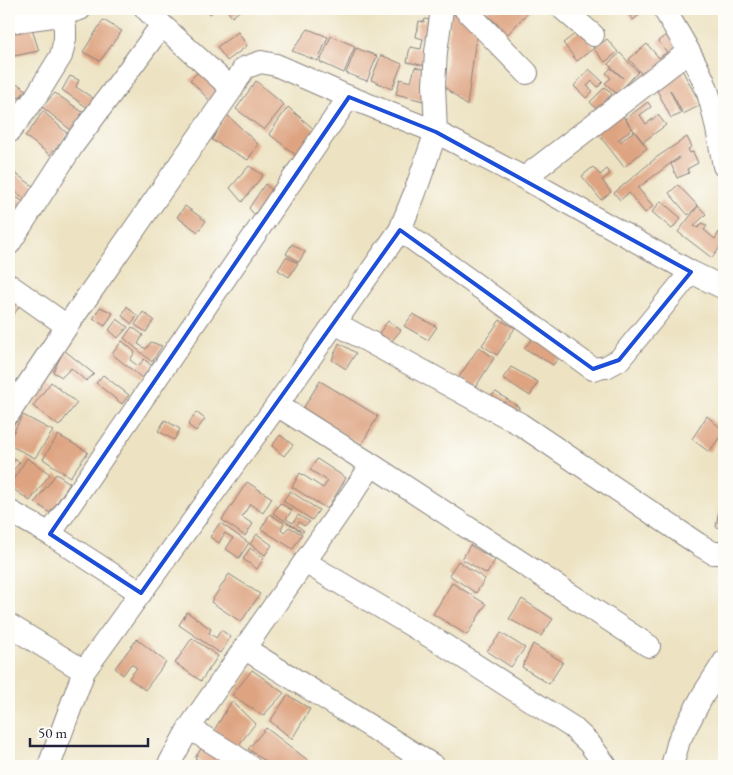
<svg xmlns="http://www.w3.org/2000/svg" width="733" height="775" font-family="'EB Garamond',serif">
<rect width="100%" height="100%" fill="#fdfcf7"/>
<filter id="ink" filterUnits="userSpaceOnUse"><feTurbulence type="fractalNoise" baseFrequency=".02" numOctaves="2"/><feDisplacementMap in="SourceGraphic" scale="10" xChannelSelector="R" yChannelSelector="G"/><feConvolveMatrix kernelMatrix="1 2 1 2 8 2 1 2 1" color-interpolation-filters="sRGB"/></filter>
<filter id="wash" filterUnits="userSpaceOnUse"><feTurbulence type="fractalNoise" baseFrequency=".0096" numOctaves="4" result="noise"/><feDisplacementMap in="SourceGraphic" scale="20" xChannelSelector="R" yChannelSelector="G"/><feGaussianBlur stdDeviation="1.12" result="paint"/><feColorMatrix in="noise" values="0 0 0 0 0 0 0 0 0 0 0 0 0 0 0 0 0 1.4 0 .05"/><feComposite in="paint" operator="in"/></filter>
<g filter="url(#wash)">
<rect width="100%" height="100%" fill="#ede3c3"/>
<g id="blocks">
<path fill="#dea482" d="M206,9H217L210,14Z
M226,9H242L232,17Z
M451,9H454L477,30L467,106L444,86Z
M489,9H531L508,34L485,13Z
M627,9H639L642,13L633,20L626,10Z
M425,19L435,21L426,66L407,62L410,47L421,49L423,39L416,37L419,21L424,22Z
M103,20L122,31L100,61L83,52Z
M31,26L39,51L9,57V30Z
M308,29L328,37L318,61L292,51Z
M580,30L594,48L577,61L563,43Z
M238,32L247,46L227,61L217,47Z
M670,32L683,51L644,77L629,59L647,44L659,58L667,52L658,41Z
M331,36L355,46L344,73L320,62Z
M607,39L618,52L605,62L594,49Z
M356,48L377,56L367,81L346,73Z
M620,53L638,72L617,94L605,83L611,78L606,73L611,68L623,78L608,64Z
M381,55L402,64L392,89L371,80Z
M415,67L431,71L423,101L396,94L400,79L411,82Z
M201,69L222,91L211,102L190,80Z
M589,69L603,82L598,87L592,81L587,86L593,91L586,98L574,86Z
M682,70L701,105L683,114L670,90L681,114L671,118L654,84Z
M70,76L79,80L76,87L96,100L88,108L62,90Z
M256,81L284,105L264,130L236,109Z
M18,84L26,90L19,98L10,92Z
M605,87L612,94L603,102L607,105L599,112L590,102Z
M55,93L84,113L72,131L42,107Z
M9,95L16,102L9,110Z
M648,102L651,107L640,115L646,124L658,115L666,125L643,142L625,119L632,129L618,140L620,142L634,131L647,148L624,167L595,130L620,111L625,119Z
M288,107L316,131L297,156L269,134Z
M43,111L68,134L50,155L25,136L31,129Z
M226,114L258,144L248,160L212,140Z
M687,137L692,147L688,149L690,153L693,152L698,163L687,169L689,173L677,178L671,164L679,159V157L638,188L653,206L645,213L629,193L620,200L614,193L657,157Z
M249,166L263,175L242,202L230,188Z
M593,167L600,175L607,169L610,174L602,180L611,192L601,200L582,176Z
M9,169L36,188L28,201L9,187Z
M265,184L274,192L257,218L249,208Z
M678,185L698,206L688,215L669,193Z
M9,192L26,204L20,217L9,210Z
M661,201L681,218L672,229L652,212Z
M185,206L206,221L198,232L177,217Z
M698,206L706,214L694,226L698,228L702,223L707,226L704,230L715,239L719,232L724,236V242L712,258L678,232Z
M292,244L305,252L299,262L286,254Z
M286,257L298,263L289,277L278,270Z
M9,293L22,302L9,322Z
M127,306L137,316L132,324L122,316Z
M100,307L113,313L105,326L93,319Z
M143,312L154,320L146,332L135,325Z
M413,314L437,327L428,340L404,326Z
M117,319L128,327L118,338L109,330Z
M500,320L515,328L497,355L482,345Z
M388,321L401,330L391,342L379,333Z
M132,327L143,335L138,344L146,349L151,342L162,346L152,362L124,338Z
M534,337L562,354L553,365L524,348Z
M122,341L135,352L130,360L138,366L144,359L152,366L142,378L112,354Z
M339,343L356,353L346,369L332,360Z
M479,347L494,358L475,388L459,377Z
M64,350L94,374L86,381L71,368L62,377L53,372Z
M511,367L538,382L530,396L503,378Z
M103,375L129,395L122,404L96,383Z
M320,381L378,416L361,445L302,410Z
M51,382L77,403L59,426L33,406Z
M496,392L519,407L518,416L487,399Z
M196,412L205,419L196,431L188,425Z
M23,415L53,431L35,458L9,445V440Z
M707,416L724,431L709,452L692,439Z
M165,420L180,429L174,440L158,431Z
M58,435L88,452L70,477L43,459Z
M280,435L293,445L284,456L272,446Z
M9,457L20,462L9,475Z
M27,458L50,474L30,501L9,486Z
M317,459L346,478L327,509L292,487L300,473L323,488L328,481L310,470Z
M56,474L70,483L50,513L35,502Z
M247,482L272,498L263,513L250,504L242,517L253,524L245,536L222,520Z
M290,491L319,510L312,520L283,501Z
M721,498L724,499V528L716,527Z
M280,503L292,510L286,519L293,523L298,515L310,522L304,526L299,522L297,525L304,531L302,532L273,513Z
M270,514L284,523L281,529L284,532L289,527L302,534L293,549L261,529Z
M220,523L249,543L239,558L226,549L233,538L225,533L219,543L210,537Z
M257,534L272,545L265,555L250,544Z
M470,545L495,560L487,574L462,559Z
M250,548L264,558L257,569L243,559Z
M458,561L485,579L476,593L449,575Z
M229,574L260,594L241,622L211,602Z
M452,583L486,604L467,635L433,614Z
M522,599L553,619L541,636L509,619Z
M187,612L211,629L209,633L216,638L221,630L231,637L220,653L179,625Z
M501,633L525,648L511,667L487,651Z
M192,638L218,656L201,681L175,663Z
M137,639L166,662L145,690L129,678L137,668L131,664L123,675L115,668Z
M533,644L563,662L549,684L522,667Z
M252,670L284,693L263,716L232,695Z
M288,695L310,709L292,739L270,721Z
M232,701L255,724L238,746L213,732Z
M266,728L309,761L305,766H273L248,749Z
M206,741L244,766H207L195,758Z"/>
</g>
</g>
<g filter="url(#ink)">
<use href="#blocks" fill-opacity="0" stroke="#88827f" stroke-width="1"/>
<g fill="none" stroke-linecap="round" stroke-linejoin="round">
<g stroke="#88827f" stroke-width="24">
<path id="minor" d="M146,9L162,25L232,89
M465,9L527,73
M563,9L593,35
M664,9C678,33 697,62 706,87C715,112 719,140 724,166
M9,22L60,15L80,9
M9,132L35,98L61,56L65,39V27L60,15
M524,178L688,52
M400,230L593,369L606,367L619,360L691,272
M9,244L73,145L162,25
M9,285L67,326
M335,323L520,424L698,544L713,553H724
M277,405L372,465L649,646
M9,413L67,326L232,89L244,68L261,62L276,65L349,97L436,132L524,178L691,272L724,288
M9,511L50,534L141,593
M50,534L349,97
M305,562L441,643L572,727L589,743L606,766
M9,625L84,671
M244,648L434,766
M189,728L235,756L249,766
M49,766L84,671L277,405L400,230L414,195L436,132L434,85L436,52L442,9
M168,766L189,728L372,465
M672,766L679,740L703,695L724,662"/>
</g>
<use href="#minor" stroke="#fff" stroke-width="22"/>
</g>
</g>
<path fill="none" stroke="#1d4ed8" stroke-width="4" stroke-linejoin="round" d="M349,97L436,132L691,272L619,360L593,369L400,230L141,593L50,534Z"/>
<rect width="733" height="775" fill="none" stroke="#fdfcf7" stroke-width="30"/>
<path d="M30 738v8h118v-8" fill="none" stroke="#22223b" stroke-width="2.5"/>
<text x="38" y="738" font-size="15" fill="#22223b" stroke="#fdfcf7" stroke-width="4" paint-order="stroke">50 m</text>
</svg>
